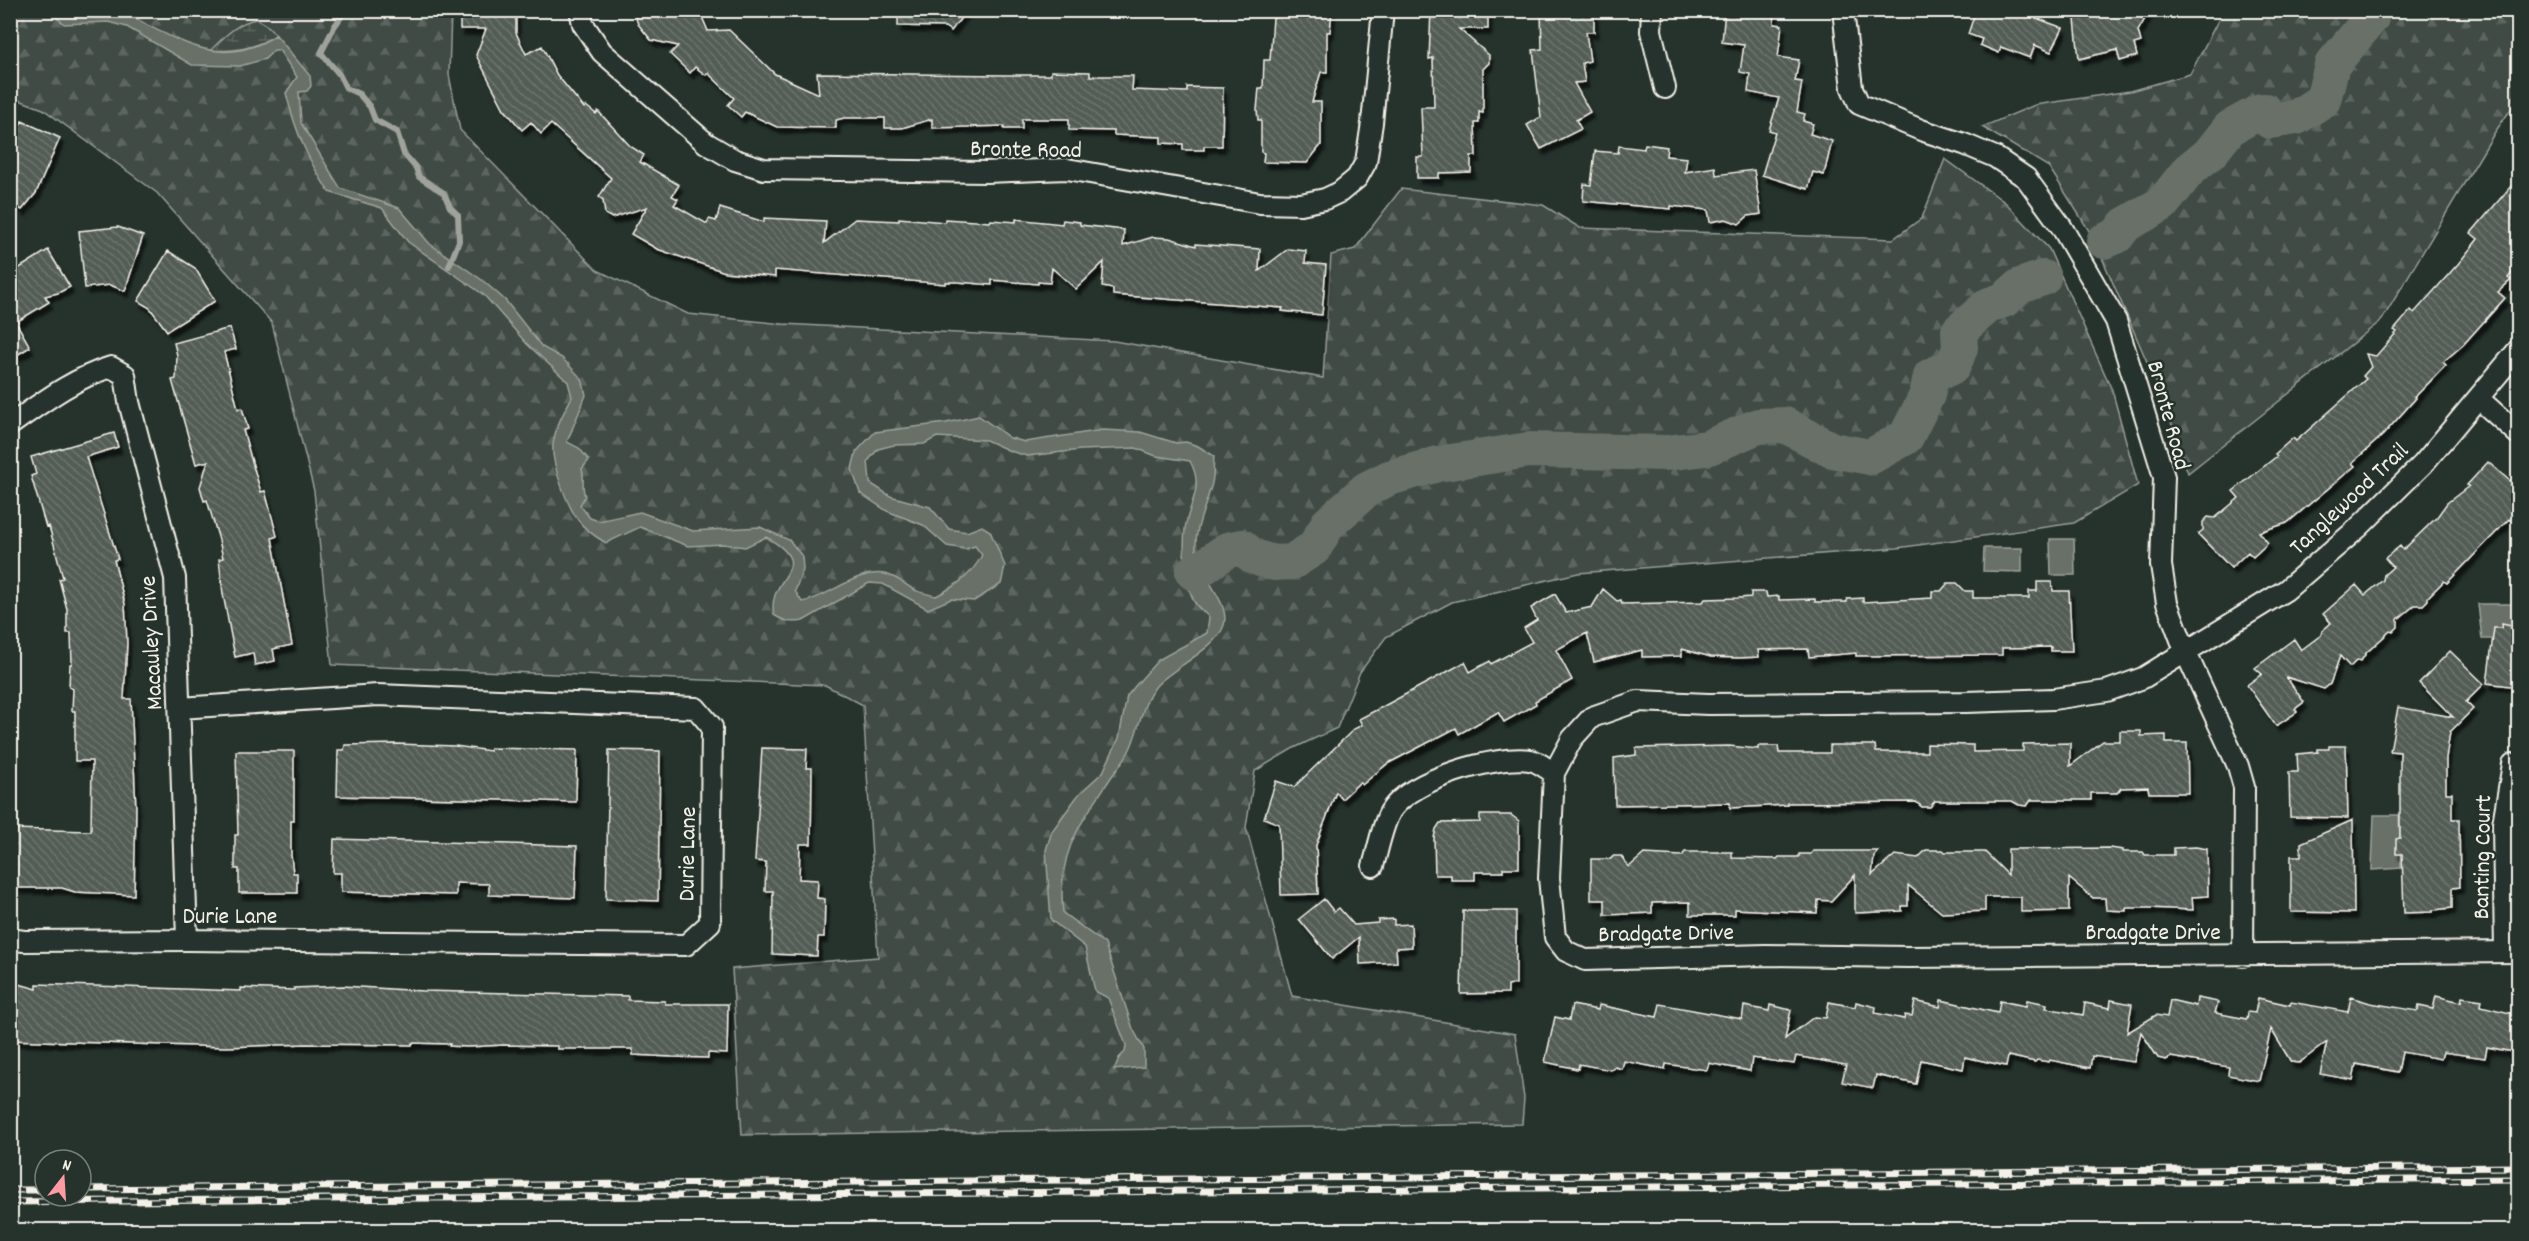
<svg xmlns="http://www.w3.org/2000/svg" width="2529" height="1241" font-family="Dekko,sans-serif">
<defs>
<pattern id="forest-firs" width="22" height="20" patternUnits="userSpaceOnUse" patternTransform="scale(1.5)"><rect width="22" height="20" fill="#414b45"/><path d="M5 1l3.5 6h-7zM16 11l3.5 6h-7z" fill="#5d6560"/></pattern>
<pattern id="wetland-marsh" width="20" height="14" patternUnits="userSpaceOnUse" patternTransform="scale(1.5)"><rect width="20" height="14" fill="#414b45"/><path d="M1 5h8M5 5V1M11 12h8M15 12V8" fill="none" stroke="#5d6560"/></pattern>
<pattern id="building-back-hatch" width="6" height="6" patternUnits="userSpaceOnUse" patternTransform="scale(1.5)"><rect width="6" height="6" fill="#525c55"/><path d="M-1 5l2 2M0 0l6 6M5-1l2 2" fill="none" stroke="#6c746d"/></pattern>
<filter id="shadow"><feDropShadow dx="3.5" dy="6" stdDeviation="1.5" flood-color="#0009"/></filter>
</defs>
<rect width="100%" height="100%" fill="#26332d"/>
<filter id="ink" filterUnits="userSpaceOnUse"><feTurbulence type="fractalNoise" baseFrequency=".0167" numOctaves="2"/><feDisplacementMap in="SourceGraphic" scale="12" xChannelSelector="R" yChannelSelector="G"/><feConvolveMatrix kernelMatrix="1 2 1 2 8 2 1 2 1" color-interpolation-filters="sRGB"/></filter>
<g filter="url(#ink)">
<path fill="url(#forest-firs)" stroke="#9a9e96" stroke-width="1.5" d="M10,11H451L449,75L460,130L597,270L688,314L783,324L1114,341L1323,378L1331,255L1355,249L1401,189L1543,205L1580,228L1893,239L1922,218L1945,159L2006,203L2049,249L2112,390L2138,485L2074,523L1897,548L1578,573L1452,602L1386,637L1360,672L1337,728L1292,749L1255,771L1246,827L1292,996L1515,1034L1524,1098L1522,1124L742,1135L732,969L878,957L863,705L825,685L332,665L314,491L272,323L157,193L43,109L11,97Z
M2223,11H2518V99L2495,132L2382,320L2188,473L2164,401L2093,237L2049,167L1982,127L2035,105L2130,91L2190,74Z"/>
<path fill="url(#wetland-marsh)" stroke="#9a9e96" stroke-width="1.5" d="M256,19L269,27L276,35C254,49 235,51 210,51C224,37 236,23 256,19Z"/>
<path fill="#676f68" stroke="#9fa39b" stroke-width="1.5" d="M54,11C71,10 103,7 119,10C128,13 138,20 147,25C193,48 228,66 276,35L310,76L311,86L307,91L299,92L301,123L340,188L399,208L430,244L482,280L505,300L542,347L562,358L582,379L586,395L567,442L579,448L589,460L582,469C585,478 581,486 585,496L580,505L590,518L599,521L640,512L693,531L760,527L789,540L802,556L803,570L795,591L802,602C831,597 855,569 885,574C897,577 903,583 913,589C919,593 929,594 936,596C956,586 971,576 982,555L975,546L966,549L947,546L923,525L887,511L860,493L852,469L856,452L875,432L946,423L979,416L1010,438L1025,442L1103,430L1140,432L1176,443L1186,442L1198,446L1214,456C1213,465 1214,475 1212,483C1207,504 1194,528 1196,550C1198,575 1231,602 1224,625C1217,648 1171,669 1156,686C1141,704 1140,728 1130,749C1125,760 1116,770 1110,779C1078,827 1057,853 1063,913L1105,944L1133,1029L1144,1049V1067L1114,1070L1119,1058L1125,1052L1126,1045L1108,998L1095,991L1085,947L1051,920L1046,850L1052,831L1079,794L1103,772L1119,738L1127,696L1136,685L1158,660L1207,633L1209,617C1204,612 1195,606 1193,599C1184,580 1183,549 1185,529C1189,501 1205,489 1190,461L1156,456L1136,448L1081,450L1027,456L1010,451L986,440L937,437L924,444L894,445L878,449L868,461L870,483L890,496L930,507L949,529L967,532L982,526L990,531L1005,566L1001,584L974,601L951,599L928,609L883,584L869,583L803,621C791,623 785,622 774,615C765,577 821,568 766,537L745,547L723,544L688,546L640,527L606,543C596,537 585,530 578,520C567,505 551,463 553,445C555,427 564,412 572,397L568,382L527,344L484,295L408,242L382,208L329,192C307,158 296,133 286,93L297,77L279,50H274L265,59L240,66L192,65L127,27L108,22L64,24L55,16Z
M2050,539H2074L2075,575H2051Z
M1984,548H2022V572L1983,571Z
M2478,604H2518V639H2482Z
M2374,815H2399L2401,868L2372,870Z"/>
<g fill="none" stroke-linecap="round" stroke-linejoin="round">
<path stroke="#9fa39b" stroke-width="6" d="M346,10L334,27L321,53L339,74L346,88L359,94L370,107L375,120L397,132L404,154L416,168L419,177L444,193L450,207L458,215L459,241L449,266"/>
<path stroke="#676f68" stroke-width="36" d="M2104,241L2117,236L2125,225L2162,204L2189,170L2211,152L2230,128L2261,111H2265L2270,121L2297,117L2323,100L2332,65L2371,18L2370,10
M1193,572L1201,569L1227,550L1242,547L1254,557L1274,563L1292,562L1314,548L1328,524L1367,489L1389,478L1438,464L1529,450L1666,453L1707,448L1758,426L1785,425L1832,450L1870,457L1906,437L1927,395L1931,376L1953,366L1960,348L1959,331L1989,305L2004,300L2020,286L2043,278"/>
</g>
<path fill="url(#building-back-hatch)" stroke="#f4f1e8" stroke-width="1.5" filter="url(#shadow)" d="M460,10L516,12V33L526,54L542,46L557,75L584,108L586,106L596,114L598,111L630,146L644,155L640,162L679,185L672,196L678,199L674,205L707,224L709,219L716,221L720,208L764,222V218L826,221L824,243L855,219L899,221V218L945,222V219L990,222L991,220L1016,222V219L1062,224L1063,220L1080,222V225L1124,230L1123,246L1153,237L1169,238L1196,246V244L1260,249L1259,271L1288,249L1306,251L1305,263L1326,265L1322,315L1282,311L1283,308L1113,295V289L1102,287L1104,262L1076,289L1052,268L1050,283L1038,282V284L992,280V285L958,282H946V284L775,270V277L725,272L657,249L631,234L647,207L612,218L605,214L603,200L599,197L611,178L551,124L541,134L531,122L522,130L504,109L476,55L486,29H460Z
M633,10H699L708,31L729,30L775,74L819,94L817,73L1006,75H1051V71L1090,72V76H1133L1132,90L1187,92V87L1223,88L1222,146H1204V150H1183V144L1161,143V137L1114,135V131L1069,130V119H1022V129H1004V126L932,128V119L902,128H885V118H844L836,120V128L777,127L745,112L741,117L728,105L734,98L708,73L706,75L695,67L690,73L670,54L678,46L651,40L638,24Z
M898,10H967L951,31L945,27L898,26Z
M1276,10H1332L1330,32H1327V72H1321L1312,102H1321V145L1307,163L1263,162L1264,153L1261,152V120H1258L1257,110L1259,88H1263L1264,60H1270L1273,18H1275Z
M1431,10H1488V29H1459L1489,55V63L1483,69V113L1479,112V123H1475L1476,156H1471V172L1439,173V178H1417V157H1423L1421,107H1434L1433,58L1429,59Z
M1545,10H1594V32H1586L1590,61L1582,63L1585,82L1574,83L1590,112L1576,120L1581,129L1541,149L1527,125L1541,117L1533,50L1542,49L1541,12Z
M1725,10H1775L1774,24L1782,25L1778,57L1799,60L1795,81L1802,82L1797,112L1805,114L1803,121L1813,124L1810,134L1832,141L1824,175L1813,172L1808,189L1762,175L1775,132L1769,130L1779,98L1748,92L1750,74L1740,72L1744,45L1722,42Z
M1976,10H2029L2028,15L2063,28L2051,52L2035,45L2030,58L2001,47L1999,53L1980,45L1982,39L1968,34Z
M2115,10H2150L2138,31L2141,42L2134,44L2137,56L2120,61L2117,50L2079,59L2075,19Z
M22,121L60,138L36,193L22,210L10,201V128L17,131Z
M1645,144L1667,147L1666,156L1687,158L1685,172L1715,167L1716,175L1754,170L1761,214L1748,216L1739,224L1726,219L1710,222L1708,210L1671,206V209L1583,201L1584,184L1591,185L1595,151L1618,153L1619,146L1644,149Z
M2518,178V265L2508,278L2511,280L2498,292L2505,298L2463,345L2443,362L2446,365L2415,397L2416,398L2383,435L2352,463L2355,466L2287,523L2259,532L2268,543L2253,557L2248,552L2231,568L2198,534L2203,530V522L2208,517L2215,518L2239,498L2233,491L2277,456L2275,454L2293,438L2296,441L2366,379L2363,376L2371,367L2366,354L2376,356L2397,332L2394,330L2411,310L2414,313L2458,264L2478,239L2471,233Z
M118,227L143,236L125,291L110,285L85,288L79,231Z
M48,250L70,287L58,293L45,296L49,302L16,322L30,347L17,355L10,344V274Z
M168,251L195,268L215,301L167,331L150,308L138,301Z
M230,328L236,349L224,352L238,409L242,408L248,429L243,430L252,462L261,492L265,491L277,536L272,538L292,645L273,649L275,661L255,665L253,653L235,657L223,594L219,559L223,558L219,540L207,500L204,501L200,487L208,461L196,464L172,380L176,379L177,355L174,343Z
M114,433L118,447L86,457L118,559L114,560L125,604L127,643L124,699H131L136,809L134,895L75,892L62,888H20L10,885V829L91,831L92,761H75V711H72L73,689L69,687L70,664H72L71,633H67V609L59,579L63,578L49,526L46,527L31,476L36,474L31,457Z
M2488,462L2510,481L2518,472V512L2511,521L2509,519L2447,583L2444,581L2428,597V600L2423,605H2415L2398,619V627L2393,632L2390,631L2366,653L2361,661L2357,660L2350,667L2340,656L2330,684L2324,689L2286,677L2304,702L2295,709L2297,712L2276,726L2247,685L2262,674L2255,668L2294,639L2301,650L2321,635L2322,631L2331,623L2323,614L2356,585L2365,595L2383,580L2384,575L2393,567L2385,558L2400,546L2403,550L2437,517L2447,503L2469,486L2467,485Z
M2037,582H2052L2053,591H2069L2072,651H2051V647L2002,648V655L1856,656V653L1809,657L1808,649L1758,650L1759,657L1738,658L1711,657L1682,649V656L1642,657V650L1594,662L1587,633L1556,650L1572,680L1535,701L1536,704L1504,722L1498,712L1459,734L1456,728L1387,764L1362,785L1360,782L1342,799L1336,792L1316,845L1318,894L1281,895L1279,824L1264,818L1276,781L1294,787L1354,729L1362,725L1359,719L1384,706L1465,662L1470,672L1490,661L1491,664L1532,642L1524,628L1537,620L1531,608L1555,594L1566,613L1592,607L1603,589L1617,601L1621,600L1622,604L1703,602L1705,599L1739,598L1751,597V592H1766L1767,597L1779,596V600L1815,599V602H1847V599L1863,598V602L1932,598V591H1941L1948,583H1957L1965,591H1973V598H2029V591H2037Z
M2502,624L2517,627L2518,687L2487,683L2494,628H2501Z
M2450,651L2484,684L2466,702L2473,709L2450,732L2446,758V793H2452V819H2459L2460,887L2452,888V908L2433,910V912L2404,913L2402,854H2396V839L2400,838V752L2390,751L2398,707L2453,717L2419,683Z
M2120,731H2141V736L2166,735V743H2187L2188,793H2149L2148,787L2121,788L2117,793H2091V800H2031L2027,806L2019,805L2012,801H1935L1930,807H1922L1916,802L1787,803V805L1730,808V803L1615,805L1614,758L1636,755V748L1729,746L1758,749V746H1778L1779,753H1830V745H1875L1876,752H1927V744L1973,745V752L2023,751V744L2070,743V766L2103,741H2120Z
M397,744L455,746L490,751V748L577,750L576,802L337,796L338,750H344L345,745Z
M2329,746H2346L2348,818L2290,817L2289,772H2298L2297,754L2318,752V749H2329Z
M762,748L807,749L806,768H812L811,844H800L799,879L818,880L817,898L825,899L824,937H818L817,956L772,954L773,891H765L766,862L755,861Z
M609,750L660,751L658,901L606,899Z
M236,751H294V821H291V855L293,873H297V893H239V869H235V835H238Z
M1480,815H1511L1519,821V868H1503V872H1475V880H1451V875H1435L1434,838L1436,829L1440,823L1480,822Z
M2353,820L2354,913L2291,912V856H2301V843Z
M334,839L577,846L575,898L489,895V884L456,883V895L341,892V873H333Z
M2196,847L2207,849L2208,896L2192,897L2193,910L2149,908H2126V911L2106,910L2105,898H2093L2069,878V911L2021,912V897H1985V911L1942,913L1908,885V906H1902V911L1855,913V875L1831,901L1818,900L1817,913L1735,909V915H1690V902L1652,903V913L1605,915V900H1591V859H1611L1613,856H1621L1629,867L1644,854L1682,856L1685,852H1732V858L1777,859L1779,857H1799V854H1811L1813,851H1878L1874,856L1872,875L1895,855L1918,858L1926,850H1943L1945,852H1985L2008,875V849L2110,848L2123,850V852H2143L2145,855H2174V848Z
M1324,899L1334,912L1339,908L1354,925L1378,923V920L1394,919V925L1411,924L1412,947L1396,948L1397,962L1360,964L1359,937L1332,959L1299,919Z
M1463,911H1516V984L1508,986V993L1461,994Z
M19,984L37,989V984L241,991V988L294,990V988L343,986L423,991L628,996V1000L665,1001V1004H728L727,1054L708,1053V1058L672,1057L633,1055V1049H558V1046L503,1045L468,1047L449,1046L450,1044L412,1043V1045L306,1044L226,1047L10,1040V1001H18Z
M2436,996L2461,1002L2462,997L2482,1000L2481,1006L2518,1015V1053L2487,1047L2485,1058L2443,1052L2441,1059L2402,1052L2398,1072L2356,1064L2353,1080L2320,1074L2327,1042L2299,1063L2291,1062L2271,1029L2259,1081L2228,1075L2229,1067L2171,1057L2166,1060L2158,1058L2141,1032L2134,1062L2092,1056L2090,1068L2050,1060L2049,1062L2037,1060L2035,1062L2008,1056L2006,1066L1965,1057L1963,1069L1921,1060L1916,1084L1876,1075L1873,1088L1842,1082L1846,1065L1796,1056L1794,1064L1752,1058L1750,1071L1709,1063L1707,1070L1666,1064L1665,1069L1624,1061L1622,1069L1615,1067L1611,1070L1579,1064L1578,1069L1545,1062L1555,1017L1569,1020L1572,1005L1598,1010L1599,1005L1657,1017L1660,1004L1742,1019L1744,1006L1769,1011L1770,1005L1791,1010L1785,1039L1814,1017L1826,1018L1829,1002L1855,1007L1856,1002L1876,1007L1875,1013L1904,1019L1905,1015L1912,1016L1915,1001L1940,1007L1941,1000L1998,1013L2000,1001L2026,1006L2027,1000L2047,1004L2046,1008L2083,1015L2085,1003L2110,1008L2111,1000L2132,1004L2127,1033L2156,1015L2167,1017L2170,1000L2196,1006L2197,998L2218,1002L2215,1013L2247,1019L2248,1012L2255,1013L2258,998L2290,1005L2291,1002L2348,1012L2351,997L2370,1003L2418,1011L2419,1006L2433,1009Z"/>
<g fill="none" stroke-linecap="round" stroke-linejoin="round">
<g stroke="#f4f1e8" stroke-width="24">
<path id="minor" d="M580,10L583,24L602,52L706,143L735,160L764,169L986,172L1067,169L1260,203L1301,204L1325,199L1340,192L1357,178L1366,162L1372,123L1383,10
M1652,10L1651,31L1665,88
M1843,10L1852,88L1859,104L1921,130L1964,144L1995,157L2026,178L2061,226L2116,321L2164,477L2161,565L2167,603L2186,653L2238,766L2244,787L2243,956
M2518,350L2423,464L2358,528L2286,590L2143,678L2107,691L2053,699L1966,702L1708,704L1638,701L1592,717L1572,739L1554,773L1549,878L1555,937L1566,951L1585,960L1765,955L1908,957L2518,952
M2479,399L2518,434
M10,425C43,402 72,379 111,367L125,375L129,402L175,578L187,940
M1373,866C1378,850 1383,821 1392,809C1413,779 1495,755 1530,760C1538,761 1547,769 1554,773
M10,939L24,941L187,940L686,945L710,923L712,727L696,708L378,695L180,708
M2505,952L2503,824L2513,764"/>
</g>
<use href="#minor" stroke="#26332d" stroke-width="20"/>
<g stroke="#f4f1e8" stroke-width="7">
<path id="rail" d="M81,1189L2518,1167
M10,1190H45
M10,1202L2518,1179"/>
</g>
<use href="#rail" stroke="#26332d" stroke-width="4.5" stroke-dasharray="14" stroke-linecap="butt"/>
</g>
</g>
<g text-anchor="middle" stroke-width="5" stroke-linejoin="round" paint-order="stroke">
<g font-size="24" fill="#f4f1e8" stroke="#26332d">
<text transform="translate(1026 148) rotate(1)" y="8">Bronte Road</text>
<text transform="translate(2170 415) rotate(75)" y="8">Bronte Road</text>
<text transform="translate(2348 498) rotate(-43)" y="8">Tanglewood Trail</text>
<text transform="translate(150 643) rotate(-93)" y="8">Macauley Drive</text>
<text transform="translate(686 854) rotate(-89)" y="8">Durie Lane</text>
<text transform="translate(2481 857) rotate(-89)" y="8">Banting Court</text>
<text x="230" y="923">Durie Lane</text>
<text x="2153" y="939">Bradgate Drive</text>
<text transform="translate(1666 932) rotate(-1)" y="8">Bradgate Drive</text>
</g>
</g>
<rect width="2529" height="1241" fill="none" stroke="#26332d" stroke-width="36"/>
<rect x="18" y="18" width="2493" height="1205" fill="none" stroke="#f4f1e8" stroke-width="2" filter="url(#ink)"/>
<g transform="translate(63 1178) rotate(17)"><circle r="28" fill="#26332d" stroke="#787f78" stroke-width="1.5"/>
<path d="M0-4.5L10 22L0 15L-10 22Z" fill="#ff9aa2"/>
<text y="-9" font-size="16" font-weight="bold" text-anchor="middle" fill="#f4f1e8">N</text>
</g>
</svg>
